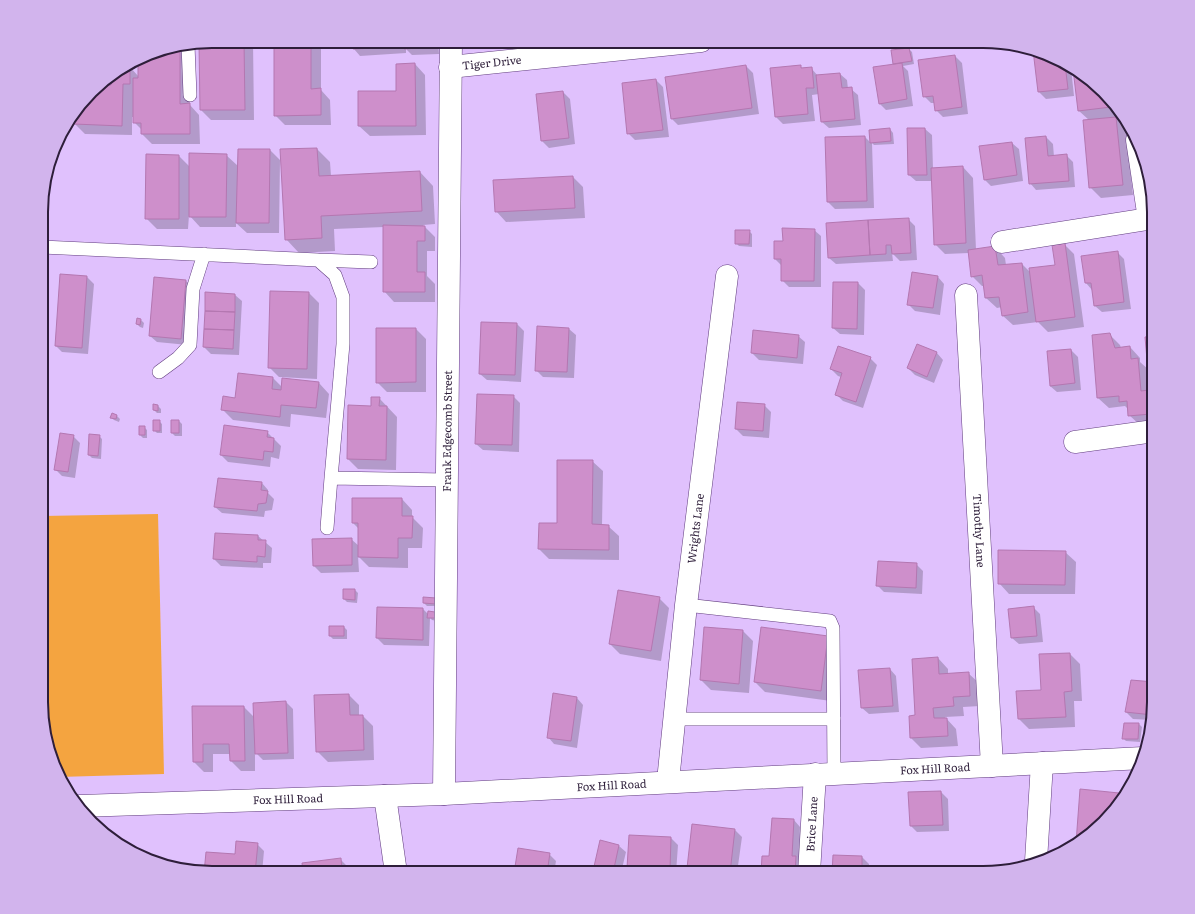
<svg xmlns="http://www.w3.org/2000/svg" width="1195" height="914" font-family="Literata,serif">
<rect width="100%" height="100%" fill="#e0c1fd"/>
<path fill="#f4a440" d="M158,514L164,774L58,777L41,714L42,516Z"/>
<path fill="#0003" d="M212,41H253L254,120H211L201,110L200,43Z
M275,41H321V90L330,100L331,125H285L275,115Z
M353,41H438L439,54L412,55L406,49V53L360,56L354,49Z
M189,45L190,105L199,115L200,144H152L142,134V130L134,122V117H132V135L85,134L75,124V113L97,86H112V79H107L112,76V77H120V71L128,67H130L139,77V60L157,50Z
M909,49L912,52L914,64L903,66L908,71L913,106L886,110L879,103L896,65L894,64Z
M1034,51L1048,54L1071,68L1074,96L1046,99L1039,92Z
M955,56L962,63L968,114L943,117L936,110L935,103H931L924,96Z
M415,64L425,75L426,135L370,136L359,126V92H397Z
M746,66L753,73L759,114L678,125L672,119Z
M800,66L803,69L811,68L818,76L840,74L847,80L848,89H851L858,95L861,125L829,128L822,122L819,94L812,95L815,121L783,124L776,117Z
M1074,70L1096,83L1121,116V117L1116,118L1126,128L1133,195L1101,198L1090,187L1089,120L1079,111Z
M656,80L663,87L669,137L635,140L628,133Z
M563,92L570,99L575,144L549,148L542,141L537,95Z
M890,129L893,133L894,144L874,145L872,143L874,208L835,209L828,202L865,137L871,143Z
M925,129L932,135L933,169L963,167L973,178L976,250L995,247L1005,258L1006,265L1022,264L1031,273L1056,266L1064,244L1074,254L1084,327L1048,332L1038,322L1013,325L1002,315V307L997,308L986,298L985,286H982L972,276L969,253L945,254L935,244L932,181H916L909,175Z
M1046,137L1053,144L1054,157L1066,155L1073,162L1075,187L1036,190L1030,183Z
M1012,143L1019,149L1023,181L991,186L984,179Z
M317,149L330,162L331,176L420,172L433,186L435,224L423,225L435,237V251H427V276L435,284V302H394L384,291V227L334,229L335,251L299,253L286,239Z
M270,150L280,160L279,233H247L236,223V227H200L189,215L188,229H157L146,218L147,155L179,156L190,167L226,155L238,166Z
M573,177L583,187L585,218L506,222L496,211Z
M908,219L915,226L917,260L900,261L892,253L893,261L836,264L829,258Z
M814,230L821,236V287H789L782,280V266L775,259L784,242Z
M749,231L752,234V247L739,246L736,243Z
M1117,252L1124,259L1131,309L1102,312L1095,306L1092,290L1086,283L1082,257Z
M61,275L87,277L94,284L88,354L62,352L56,346Z
M938,277L944,284L940,315L915,311L908,304Z
M155,278L186,281L193,287L188,345L157,342L150,336Z
M858,283L865,290L864,335L840,334L833,328Z
M309,293L319,303L317,379L279,377L269,367Z
M235,295L242,301L239,355L211,354L204,347Z
M141,320L144,323L143,328L140,327L137,324Z
M517,324L524,331L521,382L487,380L480,374Z
M538,327L569,329L576,335L574,378L543,377L536,370Z
M416,329L426,339V392H387L377,382Z
M1109,334L1120,345L1121,348L1130,347L1140,358V362L1149,370L1154,337V424L1140,425L1129,415V410L1125,406L1109,408L1098,398Z
M798,336L805,342L803,364L759,360L752,353Z
M918,345L937,353L943,360L934,383L915,375L908,368Z
M1071,350L1078,357L1081,390L1057,392L1050,386Z
M870,358L877,365L863,408L843,401L836,394L841,377L838,376L831,369Z
M273,378L282,387L319,383L329,394L326,418L291,414L290,427L233,420L223,410L236,399Z
M513,396L520,403L519,452L483,450L476,444Z
M379,398L397,417L396,470L358,469L348,459L372,407Z
M764,405L771,412L769,438L743,436L736,429Z
M158,406L161,409V413H157L154,410Z
M112,414L117,416L120,419L119,422L114,420L111,417Z
M159,421L162,424V433H157L154,430Z
M172,421H179L182,424V436H175L172,433Z
M144,427L147,430V438H143L140,435Z
M267,432L281,446L279,459L271,457L270,467L228,462L221,455Z
M73,436L80,443L75,478L62,476L55,469Z
M99,436L102,439L101,459L92,458L89,455Z
M592,461L603,471L602,525L608,526L619,536V560L549,559L539,549L558,524Z
M262,483L268,490V493L274,499L272,510L265,511L264,517L222,513L215,507Z
M402,499L412,510V517L423,528L422,548H408V568L369,567L358,556L359,572L321,573L314,566L351,539L359,546V529L353,523Z
M258,536L272,548L271,563H263V568L221,566L214,559Z
M1065,552L1076,562L1075,594H1009L999,583Z
M916,564L923,571L922,594L884,592L877,585Z
M355,590L358,593L357,603L347,602L344,599Z
M659,598L669,608L661,661L620,654L610,644Z
M436,599L439,606H427L424,603Z
M1033,607L1040,614L1043,642L1019,644L1012,638Z
M423,609L429,615V612L437,621L432,620L430,618L429,646L384,645L377,638Z
M330,627H344L347,630V639H333L330,636Z
M705,628L743,631L753,641L749,693L711,690L701,680Z
M828,637L831,701L765,692L755,682Z
M1070,654L1080,664L1082,701H1074L1075,727L1029,729L1019,719L1017,692L1042,691Z
M938,658L948,669V674L968,673L979,683L980,706L963,707L964,716L945,717L956,729L958,746L921,748L911,738L916,716Z
M890,669L896,676L899,712L869,714L862,708Z
M1154,683V714L1152,720L1133,719L1126,712Z
M349,695L359,705V716H363L373,726L374,760L328,762L317,751Z
M577,698L583,705L577,748L554,744L548,737Z
M286,702L293,709L294,759L263,760L255,752V771H241L231,761L230,754H213V772H204L194,762L193,707H244L254,717Z
M1125,724H1139L1142,727L1140,742L1126,741L1123,738Z
M941,792L948,799L949,831L917,832L911,826Z
M1119,794L1122,798L1112,815Z
M794,820L800,827L799,860L803,864L802,873H762L770,857Z
M735,830L742,837L737,873H693L688,868Z
M671,838L678,845L676,873H633L628,868Z
M257,844L264,851L262,873H205Z
M619,846L626,852L621,873H596L594,871Z
M549,854L556,861L554,873H515Z
M834,856L862,857L869,864V873H833Z
M340,859L347,866L348,873H304Z"/>
<path fill="#ce8fcb" stroke="#b477b1" d="M212,41H244L245,110H200L199,43Z
M274,41H311V89L321,88V115L274,116Z
M352,41H399L400,47L353,49Z
M403,41H432L433,47L404,49Z
M180,46V104L190,103V134H141V123H133V78H138V61L157,50Z
M909,48L912,61L893,64L891,50Z
M1033,50L1048,54L1065,64L1068,89L1038,92Z
M955,55L962,107L935,111L933,96L923,97L918,60Z
M415,63L416,126H358V91H396V64Z
M902,63L907,99L879,104L873,67Z
M746,65L752,108L671,119L665,77Z
M801,65V68L812,67L814,88H806L808,114L775,117L770,68Z
M130,66V84H123L122,126L74,124V114L98,85H111V77L119,76V72Z
M1073,69L1096,83L1111,103V107L1078,111Z
M840,73L842,88L852,87L855,119L821,122L816,75Z
M656,79L663,130L627,134L622,83Z
M563,91L569,138L541,141L536,94Z
M1116,117L1123,185L1089,188L1083,120Z
M890,128L891,141L870,143L869,130Z
M907,128H925L927,175H908Z
M865,136L867,201L827,202L825,137Z
M1046,136L1048,156L1067,154L1069,181L1029,184L1025,138Z
M1012,142L1017,175L984,180L979,146Z
M317,148L319,176L420,171L422,211L321,216L322,238L285,240L280,149Z
M238,149H270L269,223H236Z
M189,153L227,154L226,217H189Z
M146,154L179,155V219H145Z
M963,166L966,243L934,245L931,168Z
M573,176L575,208L495,212L493,180Z
M909,218L911,253L892,254L891,245H886V254L870,255L868,220Z
M868,220L870,255L828,258L826,223Z
M383,225L425,226V241H417V272H425V292H383Z
M782,228L815,229L814,281H781V259H774V241H783Z
M735,230H750L749,244H735Z
M1065,243L1075,317L1036,322L1029,268L1055,265L1052,245Z
M995,246L998,265L1022,263L1028,312L1002,316L999,297L985,298L982,275L971,277L968,250Z
M1118,251L1124,302L1094,306L1091,283H1085L1081,256Z
M912,272L938,276L933,308L907,305Z
M60,274L87,276L82,348L55,346Z
M154,277L186,280L181,339L149,336Z
M833,282H858L857,329L832,328Z
M270,291L309,292L307,369L268,368Z
M205,292L235,294V312L205,311Z
M205,311L235,312L234,330L204,329Z
M137,318L141,319L140,325L136,324Z
M481,322L517,323L515,375L479,374Z
M537,326L569,328L567,372L535,371Z
M376,328H416V382L376,383Z
M204,329L234,330L233,349L203,347Z
M753,330L799,335L797,358L751,353Z
M1110,333L1115,348L1130,346L1131,359L1138,358L1141,391L1149,390L1151,414L1128,416L1127,401L1119,402V396L1097,398L1092,335Z
M1154,336V394H1150L1145,337Z
M917,344L937,352L927,377L907,368Z
M838,346L871,357L856,402L835,395L842,373L830,369Z
M1071,349L1075,383L1050,386L1047,351Z
M238,373L273,377L272,389L281,390L282,378L319,382L316,408L281,405L280,417L221,410L223,396L235,398Z
M477,394L514,395L512,445L475,444Z
M371,397H380L379,406H387L386,460L347,459L348,405L371,406Z
M737,402L765,404L763,431L735,429Z
M153,404L158,405V411L153,410Z
M112,413L117,415L116,419L110,418Z
M153,420H160V431H153Z
M171,420H179V433H171Z
M224,425L268,431L267,437L274,438L273,452L264,451L263,460L220,455Z
M139,426H145V435H139Z
M60,433L74,435L68,472L54,470Z
M89,434L100,435L98,456L88,455Z
M557,460H593L592,524L609,525V550L538,549L539,523H557Z
M218,478L262,482L261,490L268,491L266,503L258,504L257,511L214,507Z
M352,498H402V516H413L412,538H398V558L358,557V523H352Z
M215,533L258,535V540H266L265,557L257,556V562L213,559Z
M352,538V565L313,566L312,539Z
M998,550L1066,551L1065,585L998,584Z
M878,561L917,563L916,588L876,586Z
M343,589H355V600L343,599Z
M618,590L660,597L651,651L609,644Z
M423,597L436,598V604L423,603Z
M1034,606L1037,636L1011,638L1008,609Z
M377,607L423,608V640L376,638Z
M428,611L435,612V618H427Z
M329,626H344V636H329Z
M704,627L743,630L739,684L700,680Z
M761,627L828,636L821,691L754,682Z
M1070,653L1072,691L1064,692L1066,717L1018,719L1016,691L1041,690L1039,654Z
M938,657L939,674L969,672L970,696L953,697L954,706L933,708L934,718H947L948,736L910,738L909,716L915,715L912,659Z
M890,668L893,706L861,708L858,670Z
M1131,680L1154,682L1153,715L1125,712Z
M553,693L577,697L571,741L547,738Z
M349,694L350,715H363L364,750L316,752L314,695Z
M286,701L288,753L255,754L253,703Z
M192,706H244L245,761H230L229,744H203V762H193Z
M1124,723H1139L1138,739H1122Z
M1080,789L1119,793V804L1112,815L1076,843Z
M941,791L943,825L910,826L908,792Z
M772,818L794,819L792,856H796L795,873H761L762,856H769Z
M692,824L735,829L730,873L687,868Z
M629,835L671,837L670,870L627,868Z
M600,840L619,845L613,873H599L593,871Z
M236,841L258,843L255,873H204L206,852L235,854Z
M518,848L550,853L547,873H514Z
M833,855L862,856V873H832Z
M341,858L342,873H303L302,863Z"/>
<g fill="none" stroke-linecap="round" stroke-linejoin="round">
<g stroke="#613d7e" stroke-width="14">
<path id="service" d="M188,45L190,95
M42,247L318,260L335,275L343,297V344L331,478L446,480
M318,260L371,262
M159,372L178,358L190,345L193,289L204,254
M327,528L331,478
M686,605L830,621L833,628L834,774
M675,719H834"/>
</g>
<g stroke="#613d7e" stroke-width="23">
<g id="minor">
<path id="s1" d="M450,67L701,41"/>
<path d="M1137,140L1149,219"/>
<path d="M1002,242L1154,218"/>
<path id="s2" d="M966,295L992,766"/>
<path d="M1075,442L1154,431"/>
<path id="s3" d="M668,781L686,605L727,276"/>
<path id="s4" d="M444,794L451,41"/>
<path d="M385,796L396,873"/>
<path d="M1036,861L1042,763"/>
<path id="s5" d="M809,873L815,774"/>
</g>
</g>
<g stroke="#613d7e" stroke-width="23">
<g id="secondary">
<path id="s6" d="M80,806L444,794L1143,758"/>
</g>
</g>
<use href="#service" stroke="#fff" stroke-width="13"/>
<use href="#minor" stroke="#fff" stroke-width="22"/>
<use href="#secondary" stroke="#fff" stroke-width="22"/>
</g>
<g text-anchor="middle" stroke-width="3.5" stroke-linejoin="round" paint-order="stroke">
<g font-size="11" fill="#2e1e3a" stroke="#e0c1fd">
<text dy="4" stroke="none"><textPath href="#s1" startOffset="42">Tiger Drive</textPath></text>
<text dy="4" stroke="none"><textPath href="#s4" startOffset="363">Frank Edgecomb Street</textPath></text>
<text dy="4" stroke="none"><textPath href="#s3" startOffset="254">Wrights Lane</textPath></text>
<text dy="4" stroke="none"><textPath href="#s2" startOffset="236">Timothy Lane</textPath></text>
<text dy="4" stroke="none"><textPath href="#s6" startOffset="856">Fox Hill Road</textPath></text>
<text dy="4" stroke="none"><textPath href="#s6" startOffset="532">Fox Hill Road</textPath></text>
<text dy="4" stroke="none"><textPath href="#s6" startOffset="208">Fox Hill Road</textPath></text>
<text dy="4" stroke="none"><textPath href="#s5" startOffset="49">Brice Lane</textPath></text>
</g>
</g>
<path d="M0 0H1195V914H0ZM212 48H983A164 164 0 0 1 1147 212V702A164 164 0 0 1 983 866H212A164 164 0 0 1 48 702V212A164 164 0 0 1 212 48Z" fill="#d2b4ed" fill-rule="evenodd"/>
<path fill="none" stroke="#2e1e3a" stroke-width="2" d="M212 48H983A164 164 0 0 1 1147 212V702A164 164 0 0 1 983 866H212A164 164 0 0 1 48 702V212A164 164 0 0 1 212 48Z"/>
</svg>
